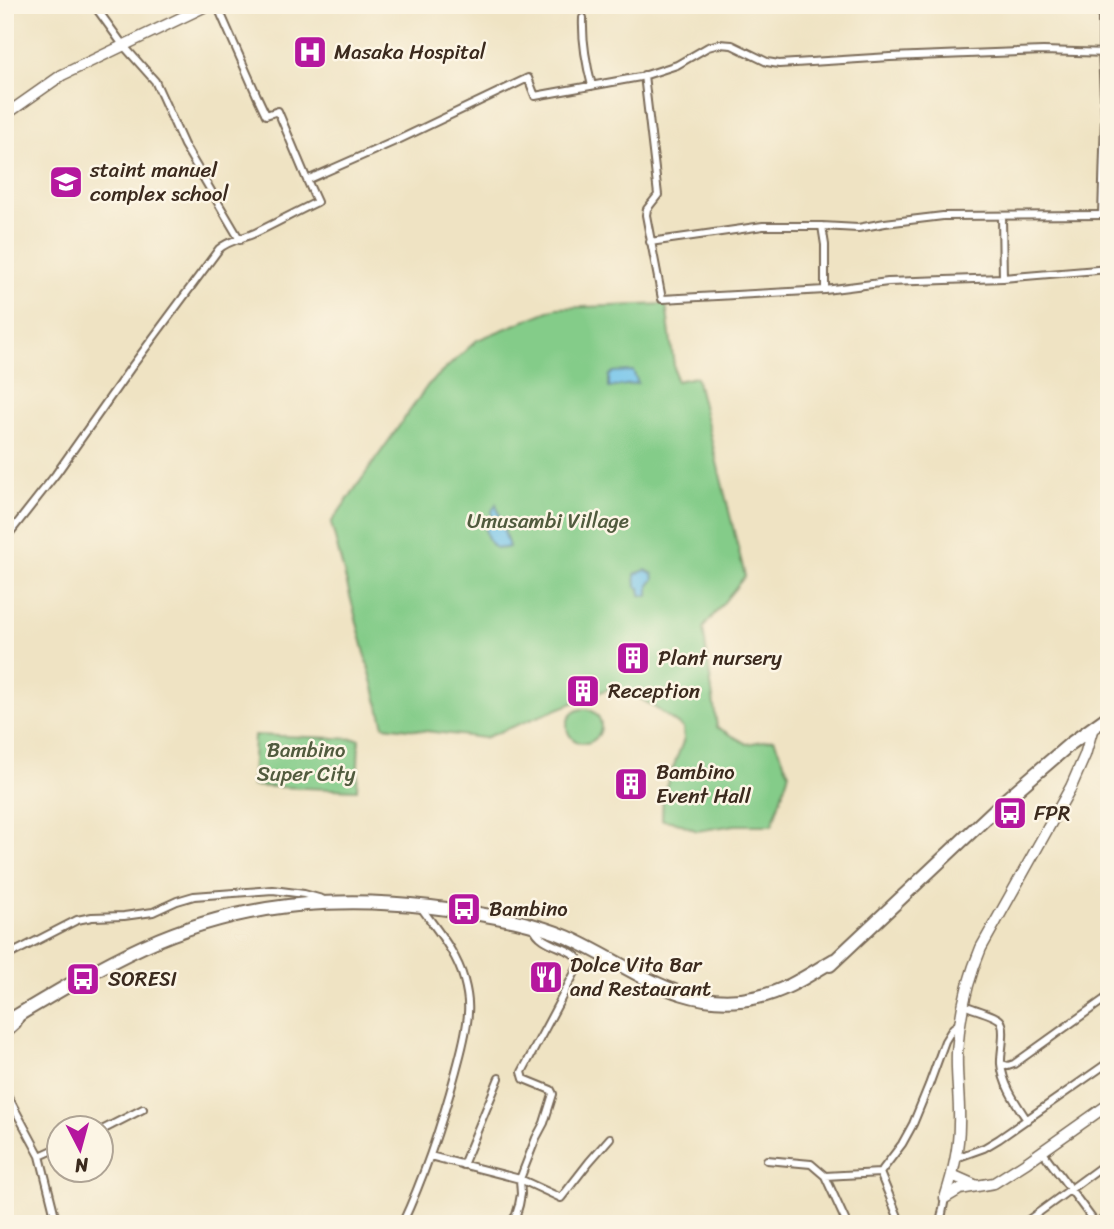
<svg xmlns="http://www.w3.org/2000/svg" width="1114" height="1229" font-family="Sriracha,sans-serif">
<rect width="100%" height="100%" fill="#fcf5e5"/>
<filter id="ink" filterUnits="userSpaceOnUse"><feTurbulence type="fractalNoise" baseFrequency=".0143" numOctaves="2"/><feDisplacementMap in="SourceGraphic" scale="14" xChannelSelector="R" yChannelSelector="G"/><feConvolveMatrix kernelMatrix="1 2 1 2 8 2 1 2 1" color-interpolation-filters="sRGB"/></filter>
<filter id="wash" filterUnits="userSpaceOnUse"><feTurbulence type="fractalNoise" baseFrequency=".00686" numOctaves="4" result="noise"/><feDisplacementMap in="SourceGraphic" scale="28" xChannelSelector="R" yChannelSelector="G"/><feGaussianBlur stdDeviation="1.57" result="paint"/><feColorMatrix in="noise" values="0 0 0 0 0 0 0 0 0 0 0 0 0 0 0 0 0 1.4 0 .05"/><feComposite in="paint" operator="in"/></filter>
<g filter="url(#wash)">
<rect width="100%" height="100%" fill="#efe3c3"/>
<path fill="#84cc89" stroke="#607b54" stroke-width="2" d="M666,304L676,381L696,377L745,576L703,628L717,727L747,744L774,739L789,773L772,825H735L697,831L677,822L662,820L663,794L684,739L683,728C659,711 638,692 608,689L484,738L384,726L331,523L428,385L477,340L556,308Z
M567 726a17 17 0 1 1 34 0a17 17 0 1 1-34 0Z
M254,735L359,739L357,790L252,786Z"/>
<path fill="#6ec2eb" stroke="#547684" stroke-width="2" d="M633,371L638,383L609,388V376L613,372Z
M496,504L509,547C493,552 488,544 485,528L492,515V511Z
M646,570L653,574L654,579L649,585V596L641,595L640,588L636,587L635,574Z"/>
</g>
<g filter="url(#ink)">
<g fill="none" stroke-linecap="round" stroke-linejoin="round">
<g stroke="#7a6b58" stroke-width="10">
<path id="street" d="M94,5L123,45L155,81L184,145L240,240
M217,5L257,96L266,115L278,111L307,180
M583,18C582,42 586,63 592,86
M644,75L658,195L647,209L646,215L662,299L825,290L888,282L1003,278L1109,269
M1102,215L1105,118L1102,52V5
M1002,217L1003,278
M822,226L825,245V290
M650,242L763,226H822L858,228L885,223L943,216L1109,215
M5,539L56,474L130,369L219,249C229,240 242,239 255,233C276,223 296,212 317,202L307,180L400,139L528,78L535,96L640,77L677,65L708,47L719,44L732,45L767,62L779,64L890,57L1043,51L1109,53
M5,957L77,920L92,917L124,916L153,912L177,901L194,896L273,890L304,894L322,899
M964,1005C972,1009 994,1014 1000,1020C1007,1028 1000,1053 1001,1064C1003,1085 1016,1103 1027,1120
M5,1035L17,1024L21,1016
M1001,1064L1008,1066L1014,1064L1109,996
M5,1091L40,1156L57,1224
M102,1130L143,1109
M1042,1151L1096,1224
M40,1156L60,1147
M430,1156L520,1179L561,1198L589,1162L610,1138
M956,1158L984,1148L999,1139L1109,1062
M767,1160L811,1164L825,1176L880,1173L902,1144L913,1124L929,1085L945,1041L953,1028L960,1023
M463,1165L499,1078
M880,1173L901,1224
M825,1176L847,1224
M402,1224C425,1175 442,1123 456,1071C461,1052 467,1032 468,1013C469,1002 467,991 464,980C457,953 436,929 420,906
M510,1224L516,1215L519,1205L521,1194L520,1179L536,1138L544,1123L553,1094L551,1090L524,1079L522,1072L580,963C575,945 541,949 533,926
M940,1224L945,1198
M1023,1224L1109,1161
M1096,1224L1109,1215"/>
</g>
<g stroke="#7a6b58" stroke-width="13">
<path id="secondary" d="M5,115L62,75L208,5
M952,1175L977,1186
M945,1198C953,1174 959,1150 959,1124C960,1100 956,1077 957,1053C959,1017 967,981 981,948L1071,787L1085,755L1093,727
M945,1198L960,1189L994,1183L1027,1162L1109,1104"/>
</g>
<g stroke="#7a6b58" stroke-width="16">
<path id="highway" d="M830,965L1004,801L1070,744L1109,716
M5,1023C50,996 96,968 144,946C265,891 388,894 516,921C533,925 551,930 567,937C631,965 682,1015 758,997C786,991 810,974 834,960"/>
</g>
<use href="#street" stroke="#fff" stroke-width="6"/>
<use href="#secondary" stroke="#fff" stroke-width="10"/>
<use href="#highway" stroke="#fff" stroke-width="12"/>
</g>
</g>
<defs>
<g id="hospital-square" transform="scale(1.75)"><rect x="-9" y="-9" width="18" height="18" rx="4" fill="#b5179e" stroke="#fcf5e5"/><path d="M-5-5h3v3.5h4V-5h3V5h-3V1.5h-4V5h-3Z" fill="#fff"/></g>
<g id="school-square" transform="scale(1.75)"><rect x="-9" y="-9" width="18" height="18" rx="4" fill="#b5179e" stroke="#fcf5e5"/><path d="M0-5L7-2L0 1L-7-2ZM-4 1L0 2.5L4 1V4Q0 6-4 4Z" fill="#fff"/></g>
<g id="building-square" transform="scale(1.75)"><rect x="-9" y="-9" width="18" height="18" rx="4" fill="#b5179e" stroke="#fcf5e5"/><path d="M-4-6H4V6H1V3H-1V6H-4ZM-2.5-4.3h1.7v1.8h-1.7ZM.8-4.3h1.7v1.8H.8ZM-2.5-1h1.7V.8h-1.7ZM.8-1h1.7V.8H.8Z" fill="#fff"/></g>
<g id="bus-square" transform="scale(1.75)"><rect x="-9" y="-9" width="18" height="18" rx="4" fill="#b5179e" stroke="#fcf5e5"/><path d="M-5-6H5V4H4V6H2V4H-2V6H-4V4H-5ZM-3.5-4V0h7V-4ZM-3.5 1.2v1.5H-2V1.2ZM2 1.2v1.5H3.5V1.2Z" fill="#fff"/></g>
<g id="restaurant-square" transform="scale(1.75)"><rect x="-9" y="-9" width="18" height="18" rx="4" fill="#b5179e" stroke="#fcf5e5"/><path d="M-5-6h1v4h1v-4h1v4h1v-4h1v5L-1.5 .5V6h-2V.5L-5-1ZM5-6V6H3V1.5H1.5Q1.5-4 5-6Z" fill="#fff"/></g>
</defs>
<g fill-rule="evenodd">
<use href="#hospital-square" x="310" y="52"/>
<use href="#school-square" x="66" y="182"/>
<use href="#building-square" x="633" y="658"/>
<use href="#building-square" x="583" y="691"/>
<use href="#building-square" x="631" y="784"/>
<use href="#bus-square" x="1010" y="813"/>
<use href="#bus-square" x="464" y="909"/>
<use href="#restaurant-square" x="546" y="977"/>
<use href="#bus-square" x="83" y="979"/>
</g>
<g text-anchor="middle" stroke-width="5" stroke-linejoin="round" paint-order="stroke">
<g font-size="21" fill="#3b2a1e" stroke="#fcf5e5" text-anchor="start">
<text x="334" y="59">Masaka Hospital</text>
<text x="90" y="177">staint manuel<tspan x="90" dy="24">complex school</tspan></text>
<text x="658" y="665">Plant nursery</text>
<text x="608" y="698">Reception</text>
<text x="656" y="779">Bambino<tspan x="656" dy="24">Event Hall</tspan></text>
<text x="1034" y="820">FPR</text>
<text x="489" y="916">Bambino</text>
<text x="570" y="972">Dolce Vita Bar<tspan x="570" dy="24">and Restaurant</tspan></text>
<text x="108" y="986">SORESI</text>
</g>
<g font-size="21" fill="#515b3e" stroke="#fcf5e5">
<text x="548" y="528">Umusambi Village</text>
<text x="306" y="757">Bambino<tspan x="306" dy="24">Super City</tspan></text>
</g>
</g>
<rect width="1114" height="1229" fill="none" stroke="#fcf5e5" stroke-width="28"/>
<g transform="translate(80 1149) rotate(174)"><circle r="33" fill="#fcf5e5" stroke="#afa495" stroke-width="2"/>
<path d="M0-5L12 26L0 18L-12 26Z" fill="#b5179e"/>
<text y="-10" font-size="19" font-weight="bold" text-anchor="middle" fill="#3b2a1e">N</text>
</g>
</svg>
